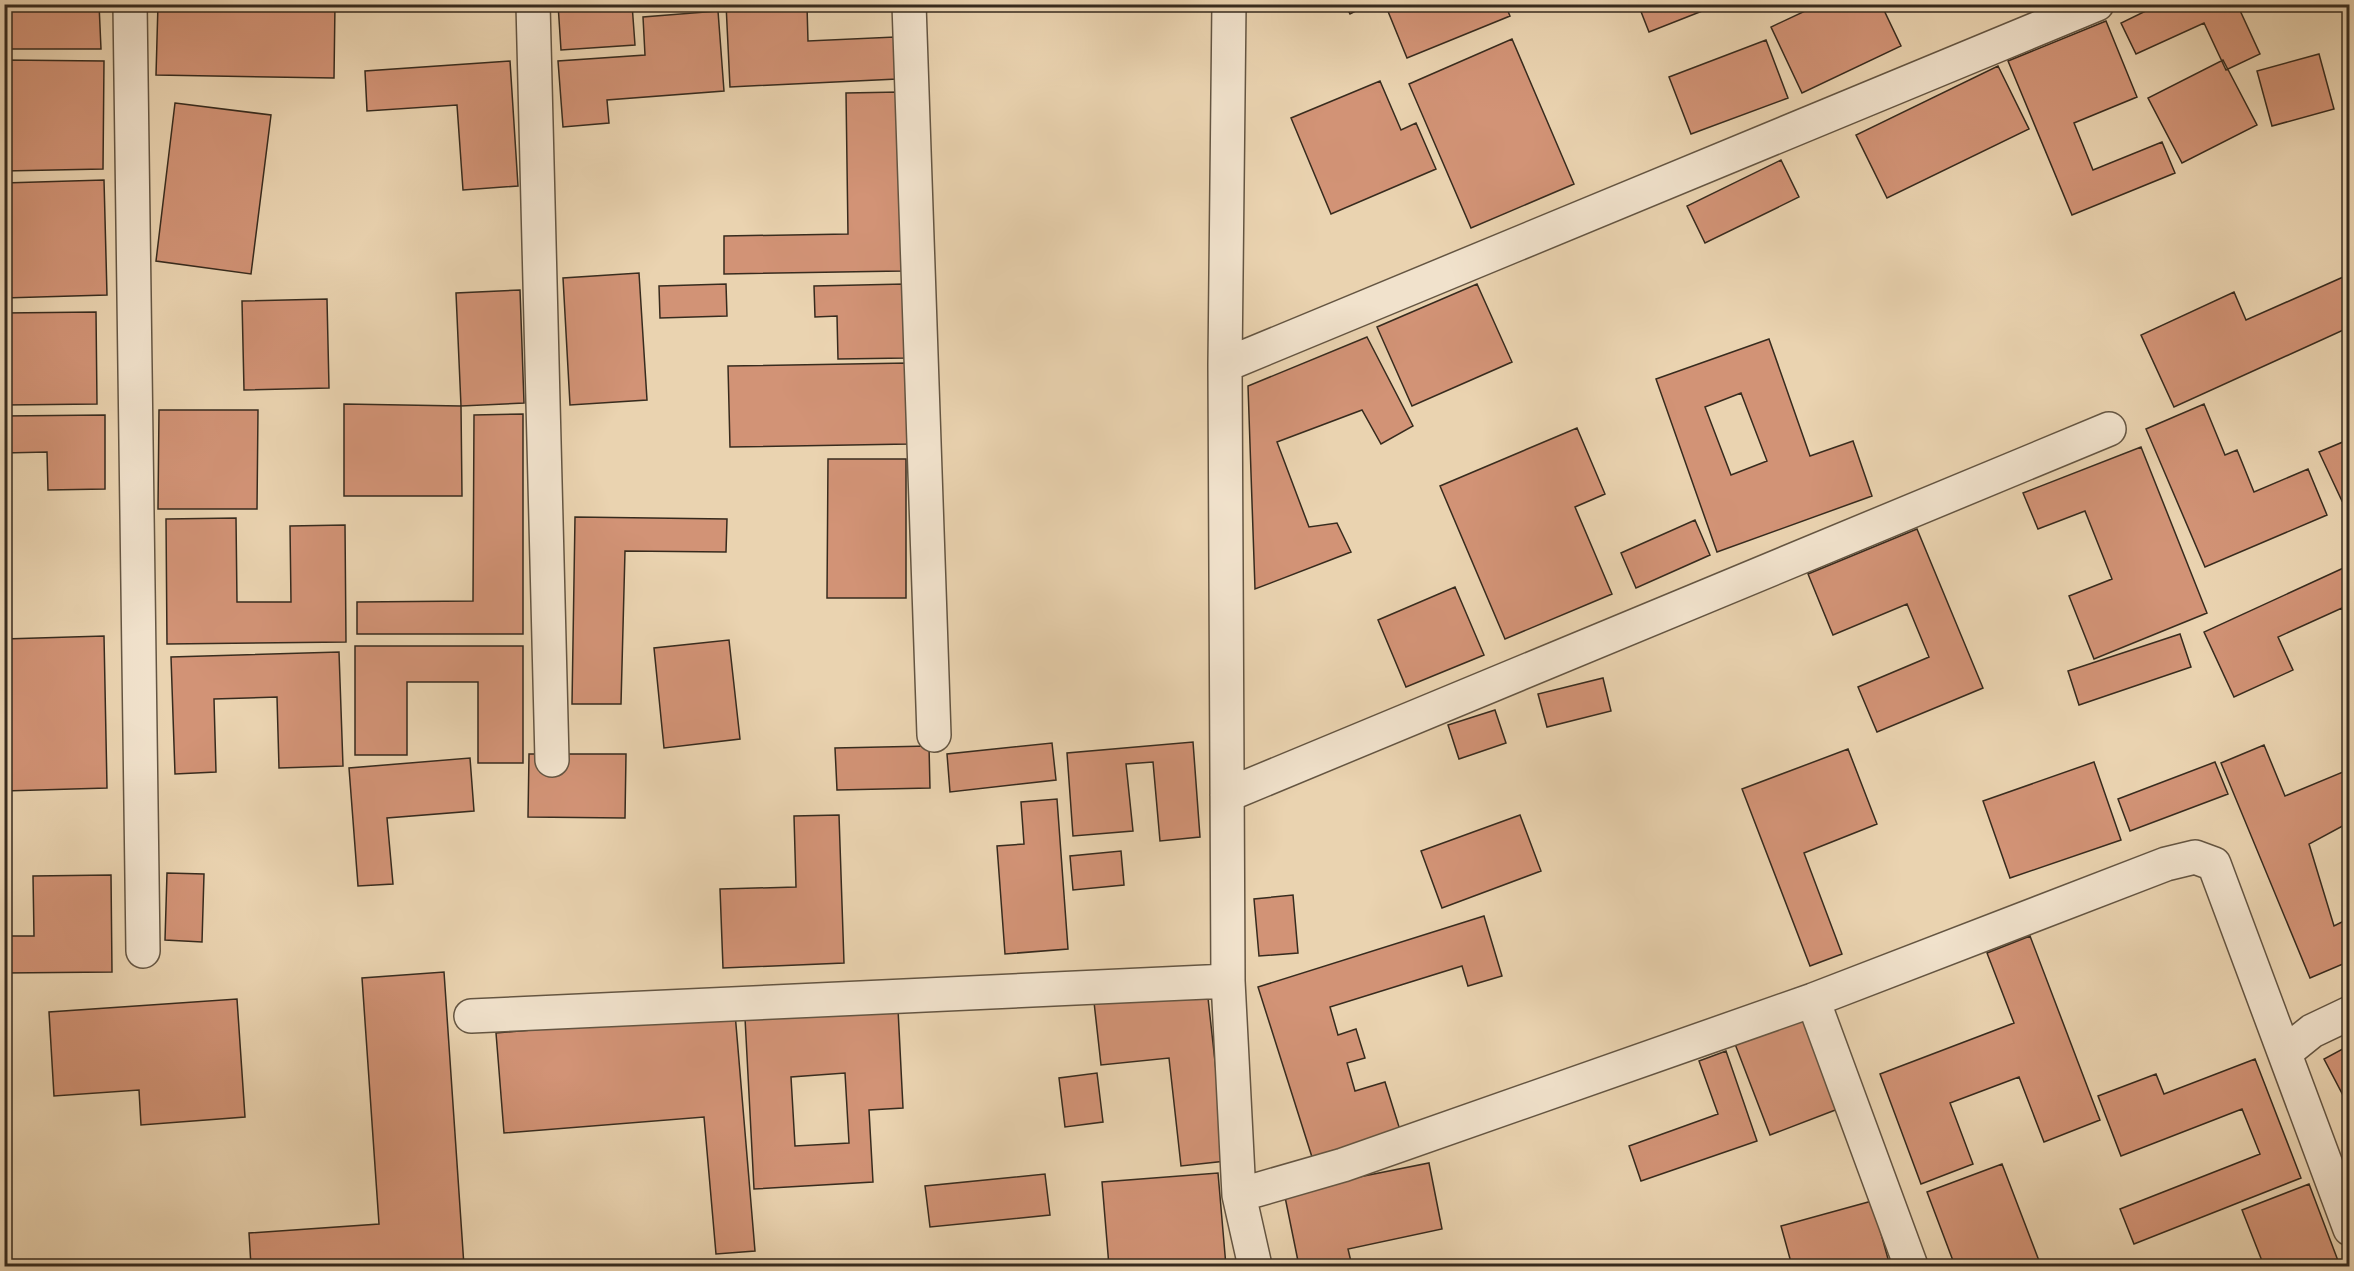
<svg xmlns="http://www.w3.org/2000/svg" width="2354" height="1271" font-family="'Libre Caslon Text',serif">
<rect width="100%" height="100%" fill="#ead3b0"/>
<filter id="stains"><feTurbulence type="fractalNoise" baseFrequency=".00333" numOctaves="4"/><feColorMatrix values="0 0 0 0 .2 0 0 0 0 .09 0 0 0 0 .02 0 0 0 .5 -.17"/></filter>
<radialGradient id="worn" r=".72"><stop offset=".6" stop-color="#630" stop-opacity="0"/><stop offset="1" stop-color="#630" stop-opacity=".3"/></radialGradient>
<path fill="#d29376" stroke="#372b1e" stroke-width="1.5" fill-rule="evenodd" d="M4,4H99L101,49H4Z
M158,4H335L334,78L156,75Z
M558,4H632L635,45L561,50Z
M726,4L807,6L808,41L895,37L897,79L730,87Z
M1345,4H1369L1350,14Z
M1385,4H1505L1510,16L1407,58Z
M1638,4H1720L1649,32Z
M1820,4H1881L1901,46L1802,93L1771,27Z
M2160,4H2237L2260,54L2226,70L2204,23L2136,54L2121,23Z
M718,11L724,91L607,100L609,123L563,127L558,61L645,55L643,17Z
M2106,21L2137,97L2074,123L2093,170L2162,142L2175,173L2072,215L2008,61Z
M1512,39L1574,184L1471,228L1409,84Z
M1766,40L1788,98L1691,134L1669,77Z
M2319,54L2334,109L2272,126L2257,71Z
M4,60L104,61L103,169L4,171Z
M2223,60L2257,125L2182,163L2148,98Z
M510,61L518,186L463,190L457,105L367,111L365,71Z
M1998,66L2029,129L1887,198L1856,135Z
M1380,81L1401,130L1416,123L1436,169L1331,214L1291,118Z
M900,92L902,271L724,274V236L848,234L846,93Z
M175,103L271,115L251,274L156,261Z
M1781,160L1799,197L1705,243L1687,206Z
M104,180L107,295L4,298V183Z
M639,273L647,400L570,405L563,278Z
M2350,274V327L2174,407L2141,335L2234,292L2246,320Z
M726,284L727,316L660,318L659,286Z
M905,284L906,358L838,359L837,316L815,317L814,286Z
M1477,284L1512,362L1412,406L1377,327Z
M520,290L524,403L461,406L456,293Z
M327,299L329,388L244,390L242,301Z
M96,312L97,404L4,405V313Z
M1367,337L1413,426L1381,444L1362,410L1277,442L1309,527L1337,523L1351,552L1255,589L1248,386Z
M1769,339L1810,456L1853,441L1872,496L1717,552L1656,379ZM1741,393L1767,461L1731,475L1705,407Z
M908,363L909,444L730,447L728,366Z
M344,404L461,406L462,496H344Z
M2204,404L2225,455L2237,450L2254,492L2308,469L2327,515L2205,567L2146,429Z
M159,410H258L257,509H158Z
M523,414V634H357V602L473,601L474,415Z
M105,415V489L48,490L47,452L4,453V416Z
M1577,428L1605,494L1575,507L1612,594L1505,639L1440,486Z
M2350,439V498L2342,501L2319,452Z
M2141,447L2207,613L2094,659L2069,596L2112,579L2085,511L2038,529L2023,493Z
M828,459H906V598H827Z
M575,517L727,519L726,552L625,551L621,704H572Z
M236,518L237,602H291L290,526L345,525L346,642L167,644L166,519Z
M1695,520L1710,555L1636,588L1621,553Z
M1917,529L1983,688L1877,732L1858,687L1929,657L1907,604L1833,635L1808,574Z
M2350,565V623L2342,608L2278,637L2293,670L2234,697L2204,632Z
M1455,587L1484,655L1406,687L1378,620Z
M2180,634L2191,667L2079,705L2068,671Z
M104,636L107,788L4,791V639Z
M729,640L740,739L664,748L654,648Z
M355,646H523V763H478V682H407V755H355Z
M339,652L343,766L279,768L277,697L214,699L216,772L175,774L171,657Z
M1603,678L1611,711L1547,727L1538,694Z
M1495,710L1506,743L1459,759L1448,725Z
M1193,742L1200,837L1160,841L1153,762L1126,764L1133,831L1073,836L1067,753Z
M1052,743L1056,780L950,792L947,754Z
M2264,745L2285,796L2350,769V822L2309,844L2334,926L2350,918V961L2310,978L2221,763Z
M929,746L930,788L837,790L835,748Z
M1848,749L1877,824L1804,853L1842,954L1810,966L1742,789Z
M529,754H626L625,818L528,817Z
M470,758L474,811L387,818L393,884L358,886L349,768Z
M2094,762L2121,840L2010,878L1983,801Z
M2215,762L2228,794L2130,831L2118,799Z
M1057,799L1068,949L1005,954L997,846L1024,844L1021,802Z
M839,815L844,963L723,968L720,889L796,887L794,816Z
M1520,815L1541,871L1442,908L1421,851Z
M1121,851L1124,885L1073,890L1070,856Z
M167,873L204,874L202,942L165,940Z
M111,875L112,972L4,973V936H34L33,876Z
M1293,895L1298,953L1259,956L1254,899Z
M1484,916L1502,976L1468,986L1462,966L1330,1007L1338,1035L1356,1029L1365,1058L1347,1063L1355,1091L1385,1082L1400,1130L1312,1157L1258,987Z
M2030,936L2100,1120L2044,1142L2019,1077L1950,1103L1973,1164L1921,1184L1880,1074L2014,1023L1987,953Z
M444,972L464,1266H251L249,1233L379,1224L362,978Z
M1207,989L1226,1161L1181,1166L1169,1058L1101,1065L1094,1002Z
M237,999L245,1117L141,1125L139,1090L54,1096L49,1012Z
M898,1009L903,1108L869,1110L873,1182L754,1189L745,1018ZM845,1073L849,1143L795,1146L791,1077Z
M735,1013L755,1251L716,1254L704,1117L504,1133L496,1033Z
M1803,1018L1838,1109L1770,1135L1735,1044Z
M2350,1045V1097L2345,1099L2324,1059Z
M1726,1051L1757,1141L1641,1181L1629,1146L1718,1114L1699,1061Z
M2255,1059L2301,1178L2134,1244L2120,1209L2260,1154L2242,1109L2121,1156L2098,1096L2156,1074L2164,1094Z
M1097,1073L1103,1122L1065,1127L1059,1078Z
M1429,1163L1442,1229L1348,1249L1352,1266H1299L1284,1192Z
M2002,1164L2041,1266H1955L1927,1192Z
M1218,1173L1226,1266H1109L1102,1182Z
M1045,1174L1050,1215L930,1227L925,1186Z
M2309,1184L2340,1266H2264L2242,1210Z
M1872,1201L1890,1266H1792L1781,1226Z"/>
<g fill="none" stroke-linecap="round" stroke-linejoin="round">
<g stroke="#645542" stroke-width="36">
<path id="street" d="M130,4L143,951
M533,4L552,760
M909,4L934,735
M1229,4L1225,365L1228,981L1239,1195L1255,1266
M1225,365L2097,4
M1227,795L2109,429
M1813,1000L1911,1266
M471,1016L1228,981
M2286,1052L2312,1031L2350,1013
M1239,1195L1343,1165L1813,1000L2166,864L2195,857L2214,864L2350,1229"/>
</g>
<use href="#street" stroke="#f1e2cc" stroke-width="33"/>
</g>
<rect width="2354" height="1271" fill="none" stroke="#ead3b0" stroke-width="24"/>
<rect x="6" y="6" width="2342" height="1259" fill="none" stroke="#372b1e" stroke-width="3"/>
<rect x="12" y="12" width="2330" height="1247" fill="none" stroke="#372b1e" stroke-width="1.5"/>
<rect width="100%" height="100%" filter="url(#stains)"/>
<rect width="100%" height="100%" fill="url(#worn)"/>
</svg>
